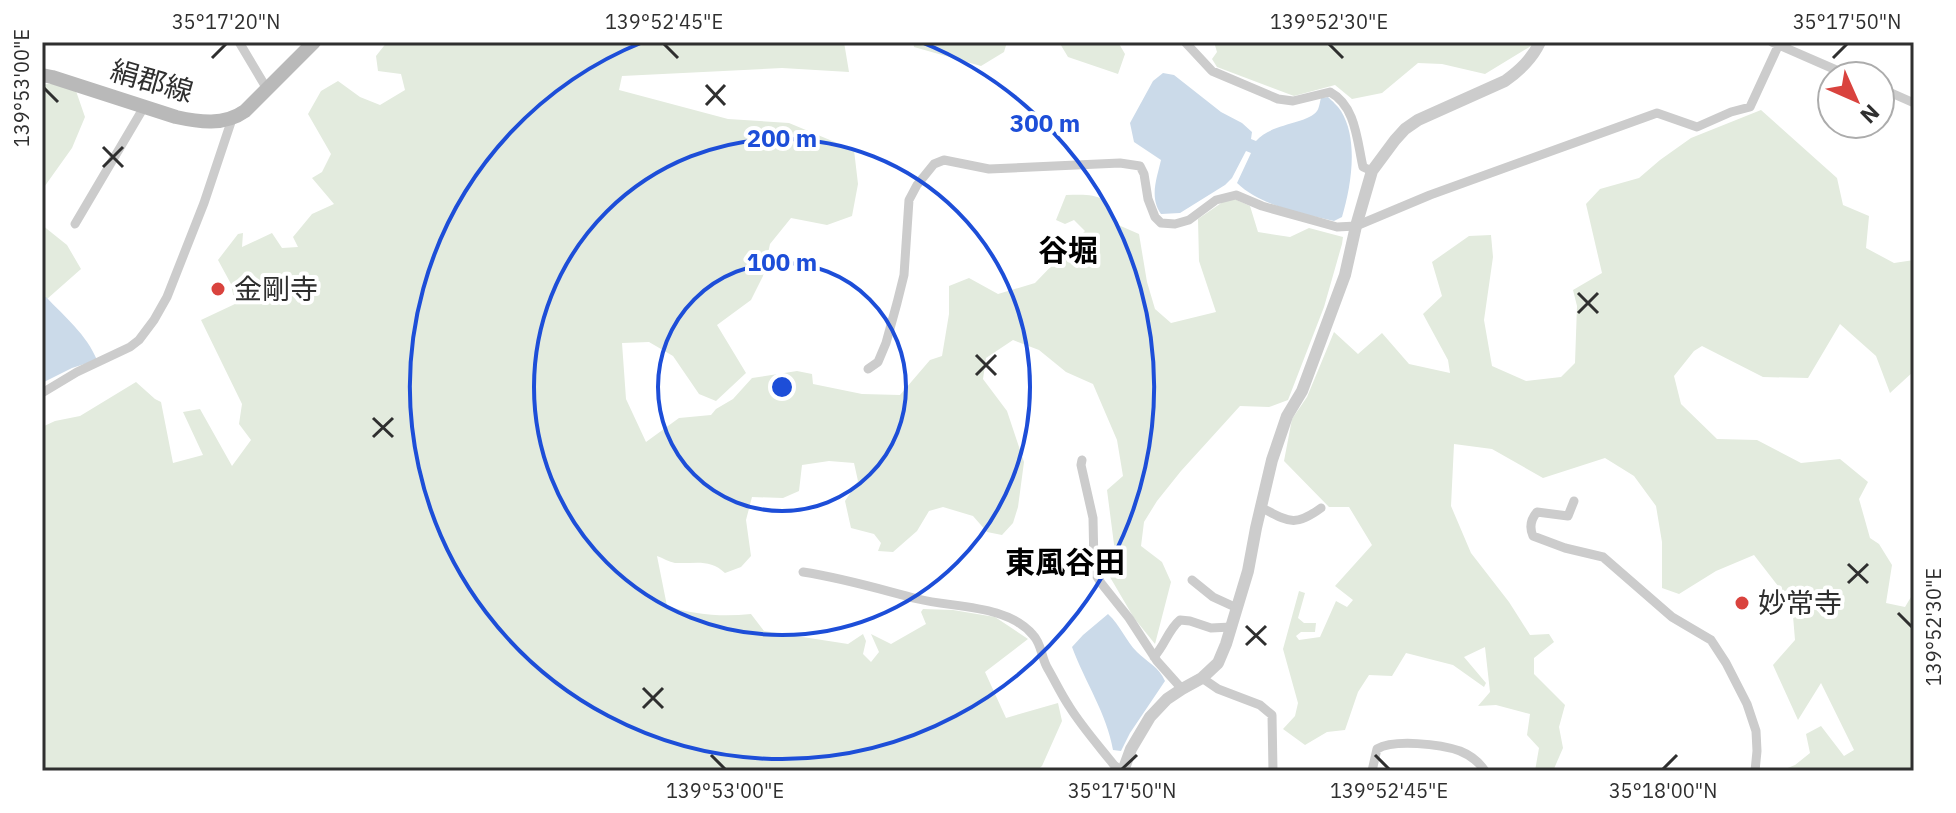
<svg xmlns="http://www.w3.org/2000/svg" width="1956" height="813" font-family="'IBM Plex Sans','Noto Sans JP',sans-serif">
<rect width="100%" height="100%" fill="#fff"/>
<path fill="#e3ebde" d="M387,42H844L849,72L782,68L622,76L619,90L728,119L789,123L854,150L858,184L852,216L827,225L791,218L770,244L763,276L751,300L717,325L746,373L716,401L699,394L673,356L649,342L622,343L626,399L646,442L679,418L711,415L716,409L733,399L752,378L797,371L812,374L813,384L862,394L900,395L930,360L942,356L949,314V286L969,278L998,294L1035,283L1085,231L1074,220L1065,224L1056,220L1066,195C1093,194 1110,193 1116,224L1139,234L1147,282L1155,309L1171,323L1216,312L1199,261L1198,219L1230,197L1250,206L1258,232L1290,237L1309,228L1343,237L1342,244L1324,307L1288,400L1269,407L1240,406L1181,471L1157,501L1144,522L1141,546L1162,562L1171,582L1155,644L1134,618L1107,572L1115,552L1107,490L1123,476L1117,440L1093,384L1066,372L1039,350L1013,340L986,358L983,379L1007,411L1024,462L1018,507L1013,523L1002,535L987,532L973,516L943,507L929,511L917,531L893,552L878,551L881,543L874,534L851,528L845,501L858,481L854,463L829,461L802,465L799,491L783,498L752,497L746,520L751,556L741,567L725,573C710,558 694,564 675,563C669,562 663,558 657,556L667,606C695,615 722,617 751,614L764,631L848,644L863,634L866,641L863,654L871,662L879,652L871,634L891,644L926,624L921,612L923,609L953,610L995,617L1028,639L985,672L1006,718L1058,703L1062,721L1042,766L1036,771H42V427L55,421L80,416L136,382L155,399L161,402L173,463L203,455L183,412L200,409L232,466L251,440L239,424L242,404L201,320L235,304L231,284L218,260L238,234L243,233L242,247L272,233L282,248L298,247L293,237L312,214L334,204L312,178L322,172L331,154L308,114L321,91L338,81L360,97L380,105L405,90L401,74L378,71L376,56Z
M913,42H1007L1004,52L981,66L914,47Z
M1059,42H1118L1125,54L1118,74L1068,57Z
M1214,42H1536V43L1485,74L1442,64L1418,63L1382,93L1352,99L1335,85L1294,96L1217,67L1212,59L1217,52Z
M52,83L76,91L85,117L72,148L42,190V85Z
M1761,110L1837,178L1843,205L1869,216L1866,248L1894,263L1914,260V371L1890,393L1876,356L1840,324L1808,378L1763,377L1702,346L1694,351L1674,376L1681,404L1717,439L1757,440L1801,463L1840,459L1868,482L1859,499L1870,538L1879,544L1892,565L1886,603L1905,607L1914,592V771H1780L1795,765L1810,753L1806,734L1821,726L1844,756L1854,750L1821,683L1798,720L1773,665L1795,640L1792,604L1754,555L1716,571L1679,594L1662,588V542L1656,506L1634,476L1605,458L1543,478L1492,449L1454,444L1451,506L1471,553L1509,602L1530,635L1549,634L1554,642L1534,658V674L1565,705L1559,727L1563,748L1553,771H1535L1539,748L1527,735L1530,714L1496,705L1478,706L1490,692L1485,647L1464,657L1486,683L1484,687L1453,665L1406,653L1392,676L1369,675L1358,692L1345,730L1327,732L1305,745L1283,729L1295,716L1298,703L1283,649L1299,591L1305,593L1298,618L1304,623H1316L1315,632H1301L1296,636L1299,640L1320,637L1336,601L1347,607L1353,600L1335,586L1372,545L1349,507H1329L1284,461L1292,419L1307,397L1334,332L1358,354L1382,333L1409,364L1450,373L1448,360L1423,314L1442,296L1432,262L1469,236L1491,235L1493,257L1484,320L1492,366L1526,381L1561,377L1575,363L1577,306L1573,290L1602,273L1586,204L1600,189L1639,178L1660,160L1691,138Z
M42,225L67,245L81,269L47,299L42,301Z"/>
<path fill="#cbdae9" d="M1163,73L1174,75L1221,112L1242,123L1252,132L1251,139L1256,141C1271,123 1308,124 1317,111C1319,109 1320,101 1321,98L1328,97C1332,101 1338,106 1341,111C1359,140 1351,187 1342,217L1334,221C1303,214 1261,206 1237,183L1251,153L1246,151L1232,178L1225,185L1180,213L1161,214C1149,197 1157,178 1161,160L1134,142L1130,123L1153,81Z
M46,297C64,316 87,335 97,360L72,368L42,383V298Z
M1108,614C1120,625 1126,641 1137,652C1147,662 1159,667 1165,681L1130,733L1121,751L1113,750C1107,714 1085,682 1072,647L1083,635Z"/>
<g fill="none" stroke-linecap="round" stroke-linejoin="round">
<path stroke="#ccc" stroke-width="9" d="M239,42L267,89
M1185,42L1212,71L1278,99L1293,101L1330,92C1356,106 1357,141 1363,167L1372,171
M1772,42L1850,76
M1880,88L1914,103
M75,224L144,107
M868,369L878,362L886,343L897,303L904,275L909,200L917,185L934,164L944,160L989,169L1120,163L1140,166L1144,174L1148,199L1155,217L1161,223L1175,224L1189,220L1216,200L1236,195L1262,206L1337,227L1356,226L1430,195L1657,113L1697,127L1731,112L1750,107L1780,42
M42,393L77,372L130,347L139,340L154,320L167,297L204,203L232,119
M1082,460L1081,465L1093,518L1094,566L1096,575L1101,583L1129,618L1157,661L1182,689
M1574,501L1568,516L1537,512C1531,519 1529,527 1533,536L1565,548L1603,557L1672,617L1711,640L1726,663L1747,704L1756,731L1757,751L1755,771
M1260,507C1288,521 1294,528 1321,508
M803,572C843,578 879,589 918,599C953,608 1007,604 1033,635C1042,644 1041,658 1048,669C1055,681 1061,694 1069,706C1082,727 1099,746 1114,765L1122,771
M1192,580L1213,597L1237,608
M1154,657C1165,645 1168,630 1180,620L1190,621L1211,628L1231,627
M1202,678L1218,689L1260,705L1272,715L1273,771
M1372,771L1377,749C1394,739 1440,744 1460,751C1470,755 1479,762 1485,771"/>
<path stroke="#ccc" stroke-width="12" d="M1123,771L1131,749L1150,717L1167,699L1182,689L1202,678L1218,663L1226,644L1248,571L1256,528L1272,460L1287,416L1302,391L1345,275L1356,226L1372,171L1395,140L1405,129L1418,120L1505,81C1520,70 1532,59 1540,42"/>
<path stroke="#b9b9b9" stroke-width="14" d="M42,75L52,77L176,117C199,122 224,126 245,111L314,42"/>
</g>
<path fill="none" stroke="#2f2f2f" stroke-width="3" d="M664,44L678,58M1329,44L1343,58M212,58L226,44M1833,58L1847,44M706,85L725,105M44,88L58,102M706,105L725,85M103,147L123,167M103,167L123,147M1578,293L1598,313M1578,313L1598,293M976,355L996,375M976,375L996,355M373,418L393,437M373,437L393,418M1848,564L1868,583M1848,583L1868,564M1898,613L1912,627M1246,626L1266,645M1246,645L1266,626M643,688L663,708M643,708L663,688M711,755L725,769M1375,755L1389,769M1122,769L1137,755M1663,769L1677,755"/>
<g fill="none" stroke="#1d4ed8" stroke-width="4">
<circle cx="782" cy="387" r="124"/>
<circle cx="782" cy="387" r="248"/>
<path d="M921 42A372 372 0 1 1 643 42"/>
</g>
<g fill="#d9433e" stroke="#fff" stroke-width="3">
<circle cx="218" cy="289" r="8"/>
<circle cx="1742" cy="603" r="8"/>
</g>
<g text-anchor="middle" stroke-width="8" stroke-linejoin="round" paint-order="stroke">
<g font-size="28" fill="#2f2f2f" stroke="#fff">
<text transform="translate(152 81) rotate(16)" y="10">絹郡線</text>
</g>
<g font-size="28" fill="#2f2f2f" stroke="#fff" text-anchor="start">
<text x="234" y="299">金剛寺</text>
<text x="1758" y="613">妙常寺</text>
</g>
<g font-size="30" font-weight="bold" fill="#000" stroke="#fff">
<text x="1068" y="261">谷堀</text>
<text x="1065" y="573">東風谷田</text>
</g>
</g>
<circle cx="782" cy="387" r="12" fill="#1d4ed8" stroke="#fff" stroke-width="4"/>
<g font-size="24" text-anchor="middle" font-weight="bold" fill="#1d4ed8" stroke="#fff" stroke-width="8" stroke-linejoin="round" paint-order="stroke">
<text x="1045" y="132">300 m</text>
<text x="782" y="147">200 m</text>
<text x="782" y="271">100 m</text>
</g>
<rect width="1956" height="813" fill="none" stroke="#ffffff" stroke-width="88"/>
<g transform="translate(1856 100) rotate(135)"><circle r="38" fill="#ffffff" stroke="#acacac" stroke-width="2"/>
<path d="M0-6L14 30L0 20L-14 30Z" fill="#d9433e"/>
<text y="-12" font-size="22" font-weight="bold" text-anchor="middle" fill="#2f2f2f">N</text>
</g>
<rect x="44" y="44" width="1868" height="725" fill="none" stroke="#2f2f2f" stroke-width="3"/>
<g font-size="20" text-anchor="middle" fill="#2f2f2f">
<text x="226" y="29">35°17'20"N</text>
<text x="664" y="29">139°52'45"E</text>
<text x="1329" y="29">139°52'30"E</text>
<text x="1847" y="29">35°17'50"N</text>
<text transform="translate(22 88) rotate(-90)" y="7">139°53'00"E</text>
<text transform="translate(1934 627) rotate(-90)" y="7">139°52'30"E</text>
<text x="725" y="798">139°53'00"E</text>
<text x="1122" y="798">35°17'50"N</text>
<text x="1389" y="798">139°52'45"E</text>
<text x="1663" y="798">35°18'00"N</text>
</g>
</svg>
